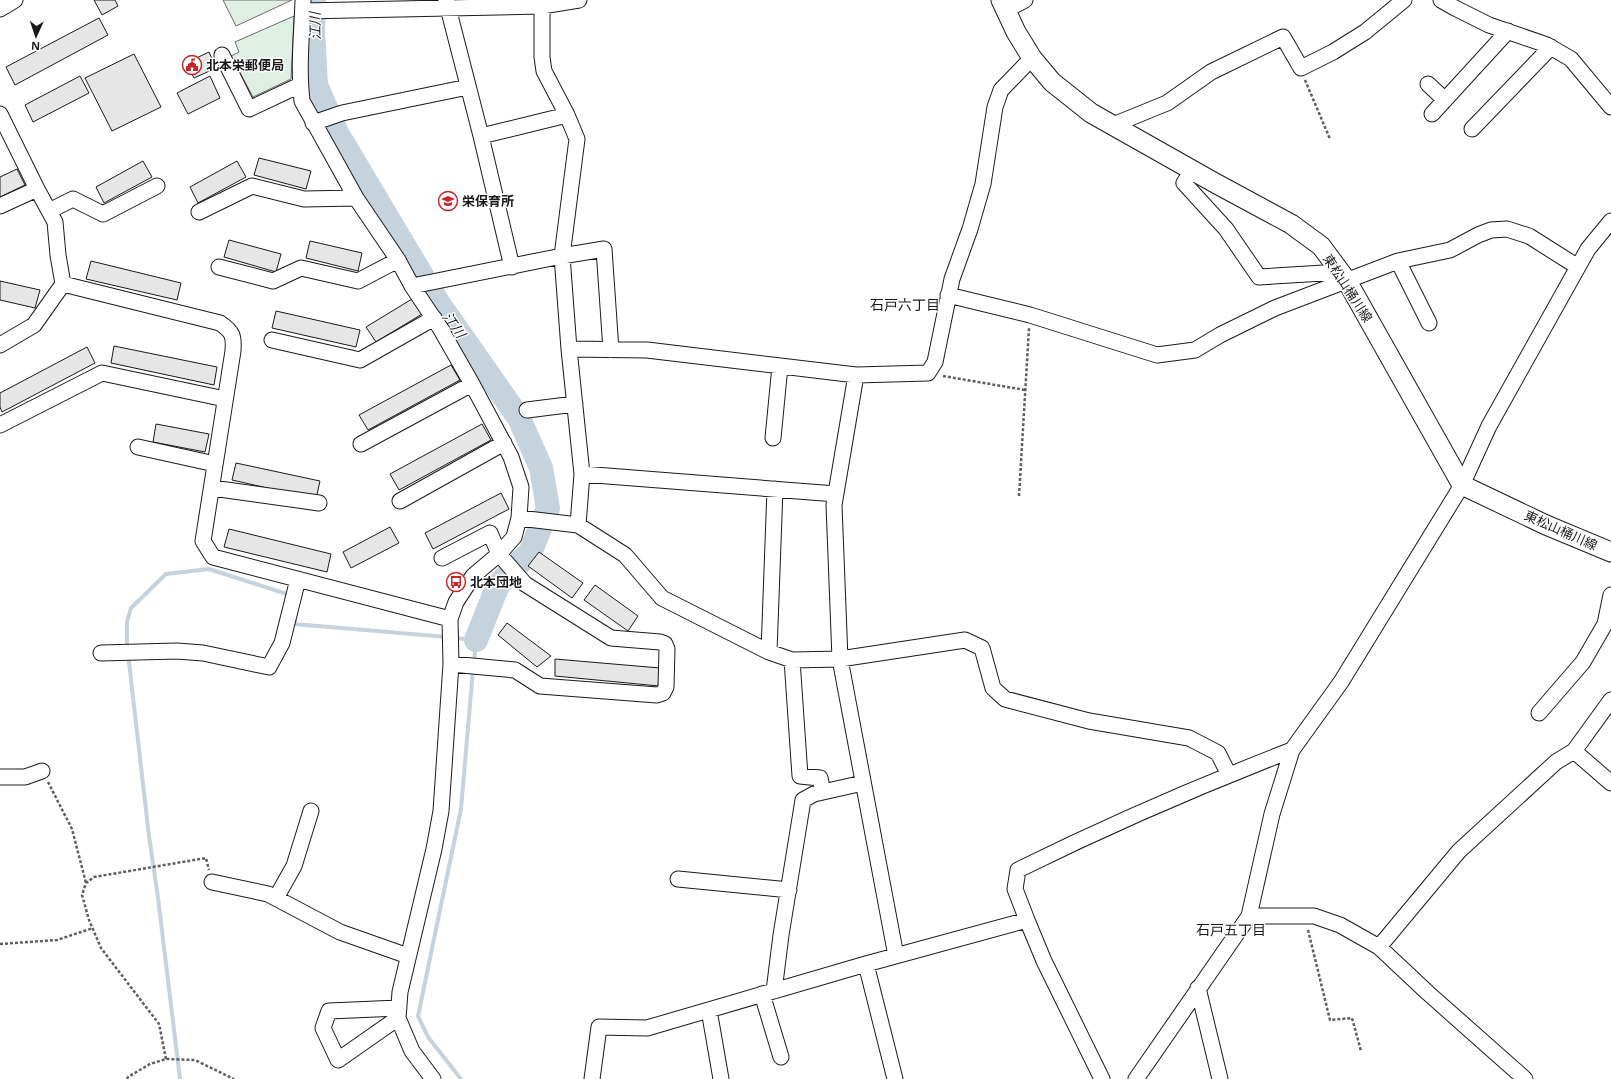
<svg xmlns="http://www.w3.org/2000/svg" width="1611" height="1079" font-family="'Open Sans','Noto Sans JP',sans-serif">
<rect width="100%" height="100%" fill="#fff"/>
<path fill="#e0efe3" stroke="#6a6a6a" d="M223,0H292L236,26Z
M294,16L291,79L253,97L231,56L239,52L235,42Z"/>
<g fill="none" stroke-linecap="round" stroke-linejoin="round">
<path stroke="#c6d2dc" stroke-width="4" d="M295,621L294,624L447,637
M454,638L476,640L474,663
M180,1079L158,898L149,836L127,645V622L131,608L166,574L209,569L290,595
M461,1079L428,1037L418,1016L461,809L473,670"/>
<path stroke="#c6d2dc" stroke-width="24" d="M314,0L313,30L316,85L337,133L439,304L519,418L541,468L548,508L531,551L498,585L476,640"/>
</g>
<path fill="#e6e6e6" stroke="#1a1a1a" d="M94,0H115L118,6L102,15Z
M99,18L108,35L15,85L6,67Z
M209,52L216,68L194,78L186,63Z
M134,54L161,107L112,131L85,78Z
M80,76L89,93L33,122L25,105Z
M210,76L220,98L188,114L177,93Z
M259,158L311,171L306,189L254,175Z
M143,161L152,177L104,203L96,187Z
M237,161L246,177L198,203L190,187Z
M17,169L25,185L0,197V177Z
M229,240L281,254L276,272L224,257Z
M310,241L362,253L358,271L306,258Z
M91,261L181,283L177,300L86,279Z
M0,281L40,290L35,308L0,300Z
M412,299L422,314L376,342L366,327Z
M276,311L360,330L356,347L272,328Z
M114,346L217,367L214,385L111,363Z
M87,347L95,363L2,412L0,407V393Z
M451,365L460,380L368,430L359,415Z
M156,424L209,434L205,452L153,442Z
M482,424L491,440L399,490L390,474Z
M236,463L320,481L316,499L232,480Z
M501,493L509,509L433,549L425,533Z
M390,527L399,543L351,568L343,552Z
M229,529L331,554L327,572L224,547Z
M539,552L583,583L572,598L528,566Z
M595,585L638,616L628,631L584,600Z
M507,623L551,656L537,667L498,635Z
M555,659L660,668L659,686L555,676Z"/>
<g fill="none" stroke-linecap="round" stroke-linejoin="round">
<g stroke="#1a1a1a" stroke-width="17">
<path id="minor" d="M303,0C302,34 298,67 302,101L356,198L398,260L412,286L440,328L472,384L511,457L521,487L519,518L514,537L499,554L473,576L456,602L450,619L451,664L441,811L434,849L400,992L398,1018L412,1051L433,1079
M446,0L481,136L512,267
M1441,0L1455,8L1489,25L1547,45L1571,59L1611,107
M542,6V57L544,71L567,115L577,139L562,256L569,349L582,474L578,525
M0,9L15,0
M1006,10L1025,0
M303,11L542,6L579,0
M222,55L249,109L300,85
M1428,84L1445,100
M0,114L37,189L55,222L58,255L63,284L34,325L0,345
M1432,114L1508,31
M313,123L342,113L468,87
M1113,125L1167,103L1211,72L1283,37L1301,68L1333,52L1365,32L1404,0
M1472,129L1551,47
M481,136L567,115
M1192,170L1184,183L1226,229L1259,277L1340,272
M0,206L37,189
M49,211L73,199L103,214L157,186
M199,212L252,186L304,199L356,198
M1398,261L1429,323
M219,267L273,281L301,268L358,281L398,260
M63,284L220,323C233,332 234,336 233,351L203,541L213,557L450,619
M412,286L562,256L604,249L611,350
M948,295L1030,315L1157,355L1195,350L1220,335L1275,308L1398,261L1450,250L1478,235L1491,230L1507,229L1529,236L1578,267
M272,340L360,360L434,318
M569,349L647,350L856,375L928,373L935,362L952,279L970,229L983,184L995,107L1001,90L1032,58
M856,375L834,505L840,659L896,956
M527,410L575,404
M0,425L102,373L225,399
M773,438L780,366
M361,444L472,384
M138,447L215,464
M582,474L836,494
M212,488L319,503
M400,501L504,443
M519,518L578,525L625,555L662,598L769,652L792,660L840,659L965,640L982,648L993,688L1005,699L1089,721L1189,738L1218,753L1229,775
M442,558L490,533L499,554L525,584L611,638L660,642L665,644L667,649L666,687L663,693L657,695L540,686L515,670L451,664
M769,652L775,489
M101,653L177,651L203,653L269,667L282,643L298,579
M792,660L800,776L820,778L823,792
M1611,700L1574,751L1611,783
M1539,713L1583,662L1605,624L1611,595
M0,777H25L42,771
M678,879L789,890
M212,882L268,894L340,932L408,956
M276,898L294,866L311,811
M1249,916H1314L1340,925L1379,947L1428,993L1525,1079
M1379,947L1459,851L1556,762L1574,751
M866,964L895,1079
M1198,988L1220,1079
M774,991L781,935L803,800L814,794L863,783
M762,994L781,1057
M709,1010L721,1079
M398,1018L338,1060L323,1028L329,1011L399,1008
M592,1079L599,1027L647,1028L866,964L1027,920
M1102,1079L1044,961L1027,920L1015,889L1018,870C1107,826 1199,786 1292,750
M1136,1079L1249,916L1272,814L1292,750L1341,682L1462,485L1489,426L1588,249L1611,221"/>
</g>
<g stroke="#1a1a1a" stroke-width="21">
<path id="major" d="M1001,0L1016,32L1032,58L1052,82L1091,113L1215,183L1291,224L1321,246L1347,281L1462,485L1546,525L1611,552"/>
</g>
<path stroke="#5f5f5f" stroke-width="2.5" stroke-dasharray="3 2" stroke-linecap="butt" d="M1305,80L1330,139
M943,376L1025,390
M1019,496L1029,328
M48,782L72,829L86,883
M1308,930L1330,1020L1352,1018L1361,1051
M0,944L57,940L93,928
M166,1059L159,1024L101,948L89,920L82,895L86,883L94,877L206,858L209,870
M127,1079L128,1077L150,1064L166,1059L195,1060L234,1079"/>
<use href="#minor" stroke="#fff" stroke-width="15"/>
<use href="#major" stroke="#fff" stroke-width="19"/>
</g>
<defs>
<g id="civic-ring" transform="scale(1)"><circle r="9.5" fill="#fff" stroke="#c62828" stroke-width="1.5"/><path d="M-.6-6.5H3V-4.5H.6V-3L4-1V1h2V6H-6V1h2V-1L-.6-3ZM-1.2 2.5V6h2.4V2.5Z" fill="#c62828"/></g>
<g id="school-ring" transform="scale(1)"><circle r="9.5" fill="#fff" stroke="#c62828" stroke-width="1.5"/><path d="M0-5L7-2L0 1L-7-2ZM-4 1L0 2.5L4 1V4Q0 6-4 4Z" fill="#c62828"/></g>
<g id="bus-ring" transform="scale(1)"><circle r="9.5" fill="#fff" stroke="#c62828" stroke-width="1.5"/><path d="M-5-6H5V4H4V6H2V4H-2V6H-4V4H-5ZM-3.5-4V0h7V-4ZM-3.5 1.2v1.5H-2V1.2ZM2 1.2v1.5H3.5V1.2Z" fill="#c62828"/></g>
</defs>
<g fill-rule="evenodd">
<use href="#civic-ring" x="192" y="65"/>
<use href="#school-ring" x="448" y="201"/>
<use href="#bus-ring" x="456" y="582"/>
</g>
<g text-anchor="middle" stroke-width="3" stroke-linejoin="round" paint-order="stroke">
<g font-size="13" font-weight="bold" fill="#1a1a1a" stroke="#fff" text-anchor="start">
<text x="206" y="70">北本栄郵便局</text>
<text x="462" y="206">栄保育所</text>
<text x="470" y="587">北本団地</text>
</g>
<g font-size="13" fill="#1a1a1a" stroke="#fff">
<text transform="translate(1348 288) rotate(57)" y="5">東松山桶川線</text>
<text transform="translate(1561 530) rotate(24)" y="5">東松山桶川線</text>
</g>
<g font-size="14" font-style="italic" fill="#1a1a1a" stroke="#fff">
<text transform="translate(315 26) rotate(-91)" y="5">江川</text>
<text transform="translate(454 325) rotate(55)" y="5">江川</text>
</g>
<g font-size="14" fill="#1a1a1a" stroke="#fff">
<text x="905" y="310">石戸六丁目</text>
<text x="1231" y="935">石戸五丁目</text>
</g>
</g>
<g transform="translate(36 36) rotate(183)" stroke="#ffffff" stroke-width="3" paint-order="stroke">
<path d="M0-3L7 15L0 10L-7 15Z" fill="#1a1a1a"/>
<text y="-6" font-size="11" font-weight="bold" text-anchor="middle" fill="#1a1a1a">N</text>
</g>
</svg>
